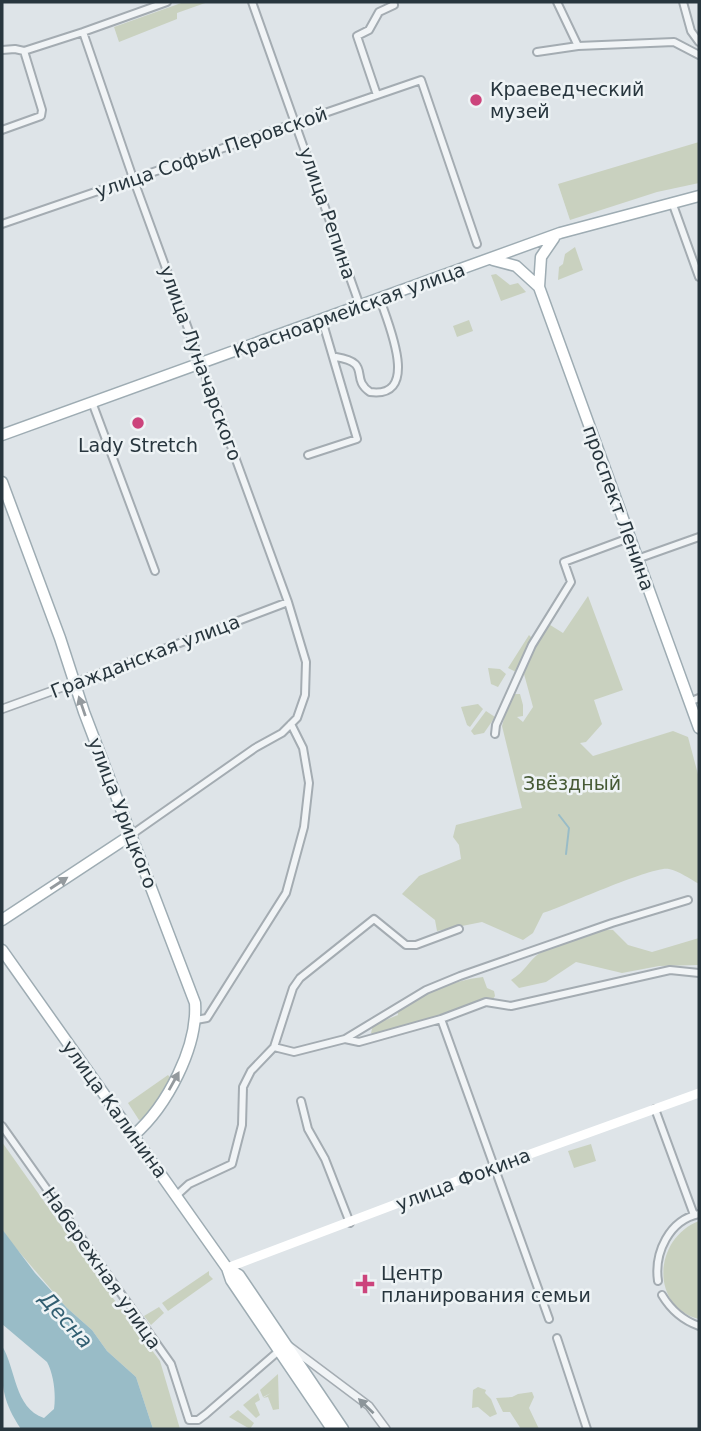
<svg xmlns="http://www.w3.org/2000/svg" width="701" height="1431" font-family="'DejaVu Sans',sans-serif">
<rect width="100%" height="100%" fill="#dee4e8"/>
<path fill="#c9d1bf" d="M184,2H208L177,13V19L119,42L114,27Z
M699,142V183L657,192L570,220L558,184Z
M575,247L583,270L558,280L559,267L563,264L565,254Z
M496,274L510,285L518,283L526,292L501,301L491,275Z
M469,320L473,331L457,337L453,326Z
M588,596L623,690L594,700L602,724L586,742L580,743L593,756L673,731L688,737L699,778V884C690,879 679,871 669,869C654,865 565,906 543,913L533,933L523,940L482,922L437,931L435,920L402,894L419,876L461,859L459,845L453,837L456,825L522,808L502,726L508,704L515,694H520L523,705V716L517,717L523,722L533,707L524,674L532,649L547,623L563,633Z
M529,635L533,639L518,673L508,668Z
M488,668L500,669L506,674L498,687L491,684Z
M478,704L483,709L470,727L467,725L461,707Z
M486,711L495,717L484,733L474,735L471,731Z
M598,929L613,930L628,945L652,952L699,938V965L659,966L622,973L576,962L546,982L519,988L511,980C525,972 529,960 540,953C557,942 578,935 598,929Z
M483,977L487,988L494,991L495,996L493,999L376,1036L371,1033L373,1025L398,1015L397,1010C425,993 450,981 483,977Z
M168,1075L173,1081L149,1117L139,1120L128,1103Z
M2,1142L101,1282L160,1361L180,1429H153L136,1377L107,1351L92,1330L67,1308L9,1240L2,1229Z
M591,1144L596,1161L574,1168L568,1151Z
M699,1221V1319C649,1306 654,1238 699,1221Z
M209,1271V1275L213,1279L168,1311L162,1303Z
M159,1307L164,1313L151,1325L144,1316Z
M278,1374L279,1409L273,1410L268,1397L263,1398L271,1393L263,1397L260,1390Z
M478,1387L486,1390L485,1393L491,1399L497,1414L490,1417L478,1407L472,1408L473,1390Z
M532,1392L534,1397L529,1408L539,1429H521L510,1412H503L496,1398L512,1397L518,1394Z
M258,1393L260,1400L255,1403L260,1415L256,1418L243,1405Z
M238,1410L254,1423L250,1429L229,1417Z"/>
<path fill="#99bcc7" d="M2,1229L35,1273L67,1308L92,1330L107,1351L136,1377L153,1429H21C0,1397 2,1383 2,1346C16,1368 14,1408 44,1418L54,1409C56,1395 54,1375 47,1362L2,1324Z"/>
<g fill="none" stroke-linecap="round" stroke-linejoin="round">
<path stroke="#99bcc7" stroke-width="2" d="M559,815L569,828L566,854"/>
<g stroke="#a4acb2" stroke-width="10">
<path id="minor" d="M252,2L360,306
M557,2L578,46
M683,2L691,31L699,42
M83,32L133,178L288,602L306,662L305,695L297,718L282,733L255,748L131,835
M2,50L15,49L24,51L83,32L167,2
M537,52L578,46L674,42L699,55
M377,95L357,36L369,30L379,12L394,5L393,2
M2,130L41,116L42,110L24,51
M672,202L699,277
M2,224L421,80L477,244
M336,357C373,363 349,378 370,392C422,399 387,321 380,299
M92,402L155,571
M308,455L357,439L322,320
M637,559L699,537
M74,683L288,602
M689,702L699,698
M495,734L496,725L532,645L571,582L564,562L629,538
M441,1019L549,1319
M196,1020L207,1018L286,893L304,827L309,783L303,748L291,724
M345,1039L426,990L460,976L612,923L688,900
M274,1047L294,1052L345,1039L359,1042L441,1019L486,1002L511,1006L670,970L699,973
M301,1101L308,1129L325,1159L350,1223
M655,1109L694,1215
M2,1126L171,1364L189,1420H198L206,1414L281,1349
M177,1195L189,1184L232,1164L242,1125L243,1087L251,1071L274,1047L293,988L300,978L374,919L406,945H416L459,929
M658,1281C654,1253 669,1220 699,1214
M662,1295C671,1310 682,1320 699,1326
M557,1338L587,1429"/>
</g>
<g stroke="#a4acb2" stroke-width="10">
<path id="tertiary" d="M2,709L74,683
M289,1346L369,1406L386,1429"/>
</g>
<g stroke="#9eacb3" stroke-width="13">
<path id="primary" d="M554,238L541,257L539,287L699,728
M493,260L516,266L539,287
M2,435L560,233L699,196
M2,482L60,638L84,712L195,1003C198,1047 167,1106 134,1135
M2,920L131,835
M2,950L227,1268L231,1280L332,1429
M227,1268L239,1275L343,1429"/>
</g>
<use href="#minor" stroke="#f1f4f6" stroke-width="6"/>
<use href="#tertiary" stroke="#f1f4f6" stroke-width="7"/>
<path stroke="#fff" stroke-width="9" d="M227,1268L494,1167L699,1093"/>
<use href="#primary" stroke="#fff" stroke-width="10"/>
</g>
<defs><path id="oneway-solid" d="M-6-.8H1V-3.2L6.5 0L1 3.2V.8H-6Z" transform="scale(1.75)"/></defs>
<g fill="#949a9e">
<use href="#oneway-solid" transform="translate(82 706) rotate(-109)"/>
<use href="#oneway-solid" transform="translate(59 883) rotate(-33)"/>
<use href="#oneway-solid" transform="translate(174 1081) rotate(-61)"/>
</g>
<use fill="#8c959a" href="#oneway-solid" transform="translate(366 1406) rotate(-136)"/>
<g fill="#cc447c" stroke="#eef3f5" stroke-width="2.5">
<circle cx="476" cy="100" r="7"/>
<circle cx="138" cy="423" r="7"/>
<path d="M361.5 1273.5h7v7h7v7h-7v7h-7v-7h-7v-7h7z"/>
</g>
<g text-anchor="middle" stroke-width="5" stroke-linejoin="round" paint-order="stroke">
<g font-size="19" fill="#28363e" stroke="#eef3f5" text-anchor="start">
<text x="490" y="96">Краеведческий<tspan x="490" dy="22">музей</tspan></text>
<text x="138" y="452" text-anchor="middle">Lady Stretch</text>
<text x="381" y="1280">Центр<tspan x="381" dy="22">планирования семьи</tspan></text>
</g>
<g font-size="19" fill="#28363e" stroke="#eef3f5">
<text transform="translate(211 152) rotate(-19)" y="7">улица Софьи Перовской</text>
<text transform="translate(328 213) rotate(71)" y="7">улица Репина</text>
<text transform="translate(349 310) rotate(-20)" y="7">Красноармейская улица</text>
<text transform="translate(201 363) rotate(70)" y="7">улица Луначарского</text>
<text transform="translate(619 508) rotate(70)" y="7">проспект Ленина</text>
<text transform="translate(145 656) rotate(-21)" y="7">Гражданская улица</text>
<text transform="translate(123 813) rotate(69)" y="7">улица Урицкого</text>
<text transform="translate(115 1109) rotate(54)" y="7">улица Калинина</text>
<text transform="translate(463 1179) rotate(-21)" y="7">улица Фокина</text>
<text transform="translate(102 1268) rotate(55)" y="7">Набережная улица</text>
</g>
<g font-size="19" fill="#465a35" stroke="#eef3f5">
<text x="572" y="790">Звёздный</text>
</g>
<g font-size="21" font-style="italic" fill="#325f72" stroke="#eef3f5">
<text transform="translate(66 1320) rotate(48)" y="7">Десна</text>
</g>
</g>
<rect width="701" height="1431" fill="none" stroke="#28363e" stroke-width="7"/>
</svg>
